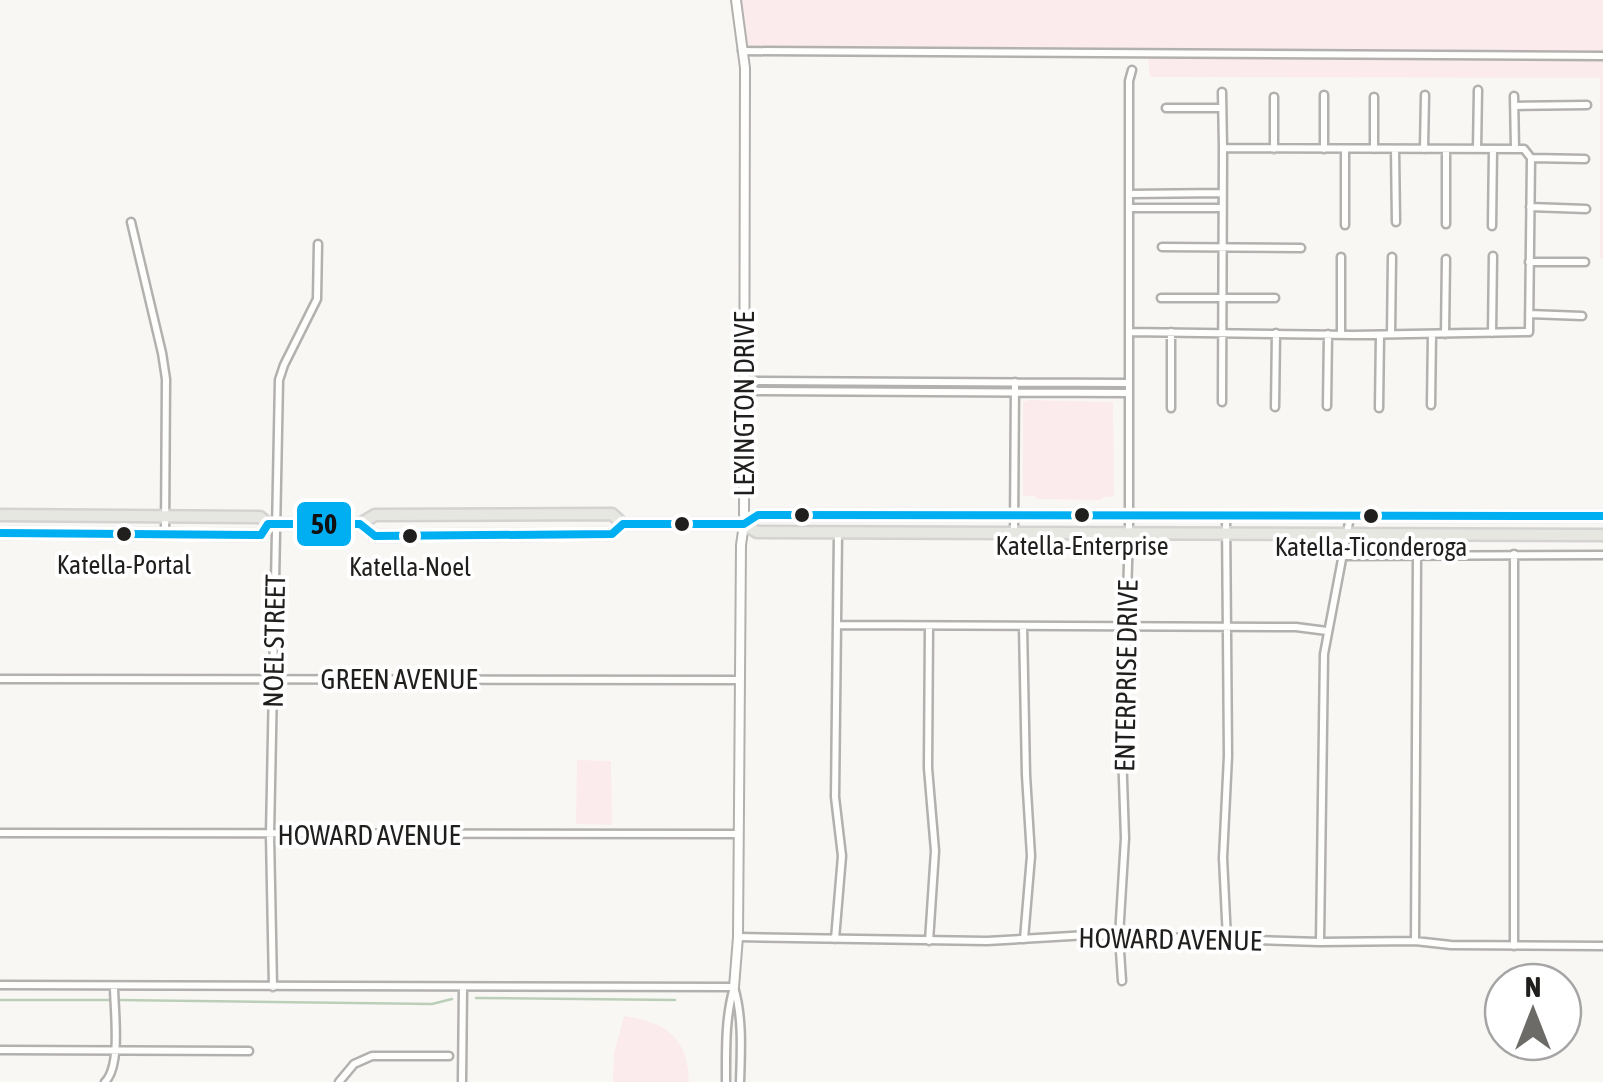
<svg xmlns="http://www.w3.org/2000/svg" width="1603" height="1082" font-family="'Asap Condensed',sans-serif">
<rect width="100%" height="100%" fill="#f9f7f4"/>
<path fill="#fbebec" d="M742,0H1603V258H1600V78L1150,77L1148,56L752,54L751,45H747Z
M1028,400L1113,402L1114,496L1104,497L1101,500L1037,499L1035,496H1023V402Z
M577,760L611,761L612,825L576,824Z
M624,1016C666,1022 688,1037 689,1082H613L614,1054Z"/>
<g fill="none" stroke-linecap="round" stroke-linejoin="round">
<path stroke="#bbcfb8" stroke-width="2.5" d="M476,998L675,1000
M0,1000H111
M119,1000L432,1004L452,999"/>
<g stroke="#b3b1af" stroke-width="11">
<path id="minor" d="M742,51L1603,56
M1222,92L1223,148
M1324,95V149
M1514,96L1515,149
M1274,97V149
M1374,97V149
M1514,106L1587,105
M1166,108H1222
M1345,149V225
M1395,149L1396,222
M1424,149L1425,95
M1446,149V224
M1477,149L1478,90
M1531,158L1585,159
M1129,194L1222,193
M1530,207L1586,209
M1129,208H1222
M131,222L162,353L166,379L165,535
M1492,226L1493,149
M1162,247L1301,248
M1529,262H1585
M1161,298H1275
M1529,314L1582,316
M1130,332L1353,335L1529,332L1531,158L1524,149L1223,148C1223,233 1222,318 1222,402
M1171,332V408
M1492,333L1493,256
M1341,334V257
M1391,334L1392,257
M1445,334L1446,259
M743,381L1129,383
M743,391L1129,393
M1431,405L1432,334
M1327,406L1328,334
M1275,407L1276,333
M1379,408L1380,335
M1226,517L1228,756L1223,858L1227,939
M1014,532L1015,382
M1514,554V946
M1343,556L1603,555
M837,625L1296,627L1327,631
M1023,626L1026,775L1031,856L1024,939
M0,679L739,680
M0,833L737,834
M738,937L987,941L1088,935L1320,942L1415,941L1451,945L1603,946
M835,939L842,856L835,797L838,533
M929,941L935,851L928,768L929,626
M1415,941L1417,554
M1320,942L1324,654L1350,517
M1122,981L1119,936L1125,838L1122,750L1129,533V81L1132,70
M0,985L734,987
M273,987L270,835L279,380L284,365L317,299L318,244
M0,1050L249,1051
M105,1082C122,1065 114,1010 114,986
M339,1082L354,1064L372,1056H449
M462,1082L463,987
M726,1082C726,1050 725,1018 734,987C743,1017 741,1051 740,1082"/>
</g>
<g stroke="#b3b1af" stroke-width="12">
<path id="tertiary" d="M734,987L738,937L741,545L744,524L745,68L736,0"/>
</g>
<g stroke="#d5d3d2" stroke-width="15">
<path id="primary" d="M0,515L260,517L268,524H360L375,515L612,514L623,524H744L757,532L1603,535
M360,524L375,536L612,534L623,524
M744,524L758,515L1603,516
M0,533L261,535L268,524"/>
</g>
<use href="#minor" stroke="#fefefd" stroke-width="6"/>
<use href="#tertiary" stroke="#fefefd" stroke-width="8"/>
<use href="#primary" stroke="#e7e7e2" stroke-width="10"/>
<g stroke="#fff" stroke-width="15">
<path id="bus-1" d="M0,533L261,535L268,524H360L375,536L612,534L623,524H744L758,515L1603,516"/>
</g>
<use href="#bus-1" stroke="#00aff2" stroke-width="8"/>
</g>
<g fill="#211f1d" stroke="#fff" stroke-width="4">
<circle cx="802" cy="515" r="9"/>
<circle cx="1082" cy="515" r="9"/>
<circle cx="1371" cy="516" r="9"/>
<circle cx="682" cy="524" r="9"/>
<circle cx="124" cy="534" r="9"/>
<circle cx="410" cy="536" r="9"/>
</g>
<g text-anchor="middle" stroke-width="8" stroke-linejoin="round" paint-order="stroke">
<g font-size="26" fill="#211f1d" stroke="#fff">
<text x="1082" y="555">Katella-Enterprise</text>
<text x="1371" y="556">Katella-Ticonderoga</text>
<text x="124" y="574">Katella-Portal</text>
<text x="410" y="576">Katella-Noel</text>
</g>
<g font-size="28" fill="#211f1d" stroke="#fff">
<text transform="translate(744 404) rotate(-90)" y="10">LEXINGTON DRIVE</text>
<text transform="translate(274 641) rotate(-89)" y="10">NOEL STREET</text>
<text transform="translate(1126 676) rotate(-89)" y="10">ENTERPRISE DRIVE</text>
<text x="399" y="689">GREEN AVENUE</text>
<text x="369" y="845">HOWARD AVENUE</text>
<text transform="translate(1170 939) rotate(1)" y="10">HOWARD AVENUE</text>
</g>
</g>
<rect stroke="#fff" stroke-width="4" x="295" y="500" width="58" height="48" rx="10" fill="#00aff2"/>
<g font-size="28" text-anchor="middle" font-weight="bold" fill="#111">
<text x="324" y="534">50</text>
</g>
<g transform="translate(1533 1012)"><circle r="48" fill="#ffffff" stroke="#a6a5a5" stroke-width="2.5"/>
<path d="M0-8L18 38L0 25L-18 38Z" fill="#6d6b68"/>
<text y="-15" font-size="28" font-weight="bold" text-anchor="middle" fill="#211f1d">N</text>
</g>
</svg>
